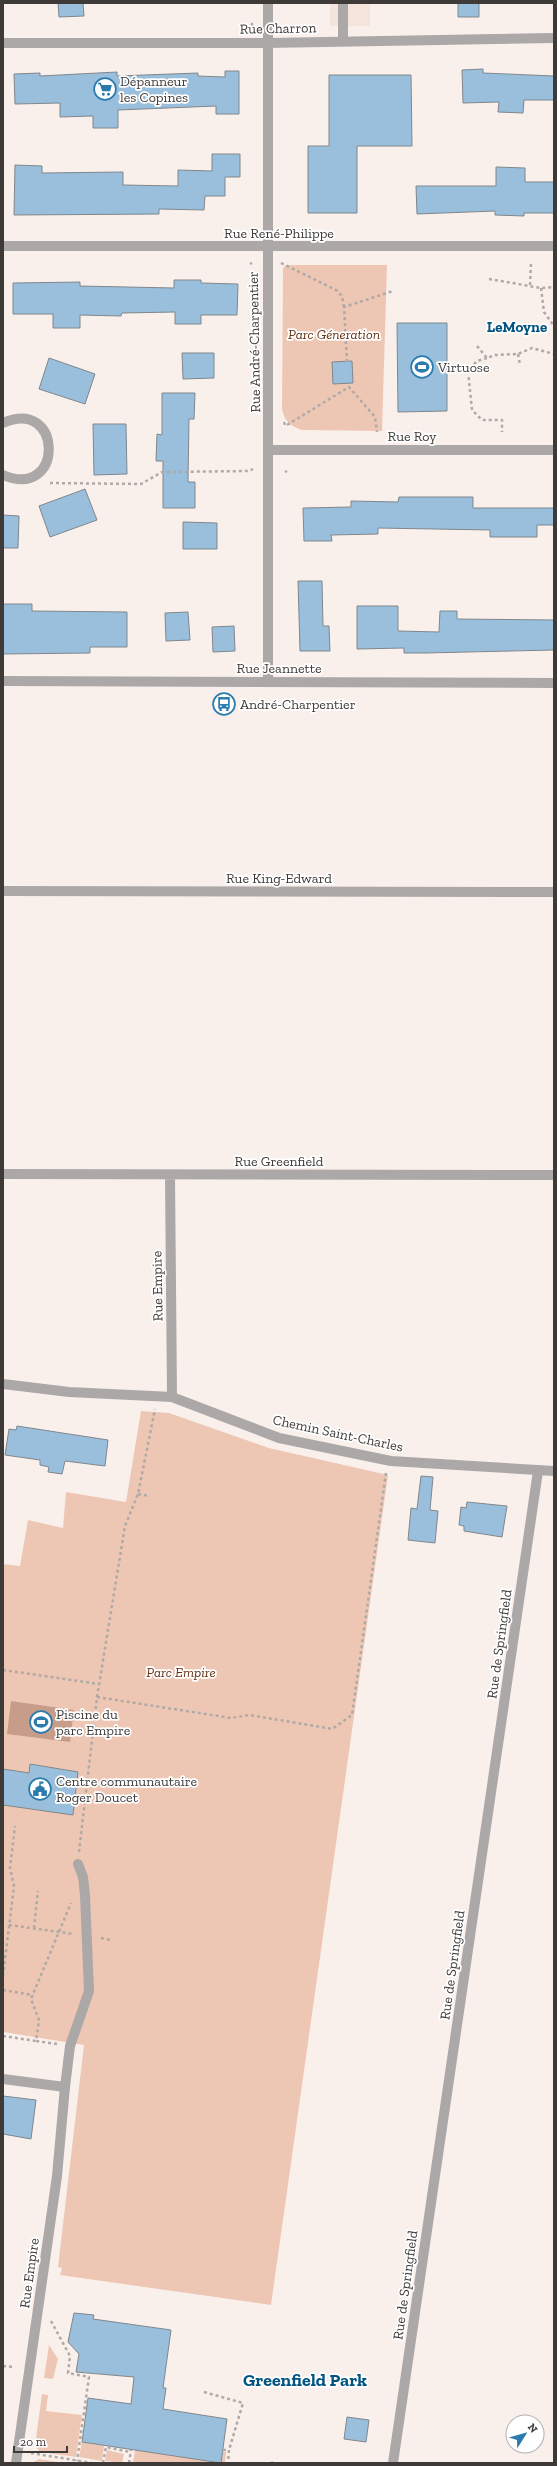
<svg xmlns="http://www.w3.org/2000/svg" width="557" height="2466" font-family="'Zilla Slab',serif">
<rect width="100%" height="100%" fill="#f9f0ec"/>
<path fill="#f4e4dc" d="M330,3H370V26H330Z"/>
<path fill="#eec7b4" d="M286,265H387L382,431L302,430C290,426 285,422 282,409L283,268Z
M141,1411L169,1413L269,1448L388,1475L271,2305L60,2275L62,2268L58,2267L84,2045L3,2032V1564L20,1566L28,1520L63,1528L66,1492L126,1502Z
M49,2345L58,2359L53,2379L44,2378Z
M42,2394L48,2395L46,2411L82,2415L76,2457L40,2452L35,2446Z
M82,2442L104,2446L102,2461L79,2457Z
M107,2450L124,2454L122,2463L105,2461Z
M135,2450L221,2463L223,2452H226L225,2463H133Z
M39,2459L65,2463H32Z"/>
<path fill="#c79d89" d="M11,1701L74,1710L70,1742L7,1734Z"/>
<path fill="#99bfdc" stroke="#80878c" d="M58,3H83L84,16L59,17Z
M458,3H479V17H458Z
M483,69V73L554,76V100H524L523,113L498,112L499,102L463,103L462,70Z
M225,71H239V114H216V106L118,110V128H93V116L60,117V103L15,104L14,74L40,73V76L117,72V76L198,73V76L225,77Z
M329,75H411L412,146H357V213H308V146H329Z
M212,154H240V177H225V196H205L204,210L159,209V214L14,215L15,165L42,166V173L123,172V185L178,186V170L212,171Z
M496,167L525,168V182H554V213H524V216L495,215V211L417,214L416,186H496Z
M174,280H201V283L238,284L237,315H201V324H175V312L122,313L121,316L80,315V328H53V314H13V283L80,282V286L174,288Z
M397,323H447V411L398,412Z
M182,353H214V378L183,379Z
M49,358L95,374L85,404L39,389Z
M352,361L353,383L333,384L332,362Z
M162,393H195L194,419H189L188,482H195V508H163V461H156L157,434L162,435Z
M93,424H126L127,474L94,475Z
M85,489L97,520L50,537L39,506Z
M399,497H473V508H554V525H537V537H490V530L378,528V534L331,535L332,541H304L303,508L351,507V501L398,502Z
M3,515L19,516L18,548H3Z
M183,522L217,523V549H183Z
M298,581H322L323,626H329L330,651H300Z
M3,604H32V611L127,612V647H90V653L3,654Z
M357,606H398V631L439,632L440,611H457V619L554,620V650L425,653H404V648L357,649Z
M188,612L190,640L166,641L165,613Z
M234,626L235,651L213,652L212,627Z
M17,1426L108,1440L105,1466L65,1461L62,1474L48,1472L49,1467L40,1465V1460L5,1455L9,1429L16,1430Z
M421,1476L433,1477L430,1510L438,1511L435,1543L408,1540L411,1508L417,1509Z
M467,1502L507,1506L502,1537L464,1531V1526L459,1525L461,1507L466,1508Z
M30,1764L78,1772L73,1815L3,1805V1769L29,1773Z
M3,2096L36,2100L31,2139L3,2134Z
M74,2313L94,2315L93,2319L171,2330L163,2388H166L163,2409L227,2419L221,2463L82,2442L88,2398L131,2404L134,2377L76,2372L79,2354L68,2342Z
M347,2417L369,2420L366,2442L344,2439Z"/>
<g fill="none" stroke-linecap="round" stroke-linejoin="round">
<path stroke="#b0a9a6" stroke-width="2.5" stroke-dasharray="3 3" stroke-linecap="butt" d="M252,26V24H254
M281,263L336,290L342,296L344,307
M250,264L252,263
M489,279L541,288L554,287
M530,285L531,263
M541,288L544,312L554,326
M477,346L487,358L495,355L518,354L532,348L554,354
M518,354L520,365
M487,358L477,361L468,371L472,410L482,420H502V432
M347,362L344,307L393,291
M284,422L285,425
M287,425L349,387L375,417L377,432
M285,471L287,472
M50,483L141,484L162,472L249,471L253,469
M138,1494L150,1496
M3,1670L99,1684
M97,1697L231,1718L249,1715L332,1729L352,1715L386,1473
M79,1852L97,1697L125,1526L138,1494L155,1409
M9,1925L74,1934
M34,1928L38,1891
M101,1938L111,1940
M3,1976L14,1886L10,1868L15,1826
M3,1990L33,1995
M3,2036L36,2041
M57,2044L36,2041L39,2020L31,1999L71,1903
M51,2321L70,2356L68,2373L89,2377L77,2461
M3,2366L13,2367
M204,2392L243,2403L229,2450
M223,2450H229L228,2463
M31,2453L92,2463
M103,2463L106,2447L130,2452
M129,2463L131,2450
M271,2463L273,2462"/>
<path stroke="#aca8a7" stroke-width="10" d="M343,41V3
M3,2079L65,2087L70,2046L89,1991L85,1895L83,1877L78,1864"/>
<path stroke="#aca8a7" stroke-width="10" d="M268,3V682
M3,43H267L554,38
M3,246H554
M3,423C63,396 65,501 3,475
M269,450H554
M3,681L554,683
M3,891L554,892
M3,1174L554,1175
M170,1175L172,1397
M3,1384L69,1392L172,1397L279,1438L391,1461L554,1471
M16,2463L57,2176L65,2087
M393,2463L538,1471"/>
</g>
<defs>
<g id="supermarket-ring" transform="scale(1.15)"><circle r="9.5" fill="#fff" stroke="#2c7bad" stroke-width="1.5"/><path d="M-6-5.5h2.5l.6 2H6L4.5 2H-2.5L-4.4-4H-6ZM-1.5 3.2a1.3 1.3 0 1 0 .1 0ZM3 3.2a1.3 1.3 0 1 0 .1 0Z" fill="#2c7bad"/></g>
<g id="stadium-ring" transform="scale(1.15)"><circle r="9.5" fill="#fff" stroke="#2c7bad" stroke-width="1.5"/><path d="M0-5a6.5 5 0 1 0 0 10a6.5 5 0 1 0 0-10ZM-3.5-1.8h7v3.6h-7Z" fill="#2c7bad"/></g>
<g id="bus-ring" transform="scale(1.15)"><circle r="9.5" fill="#fff" stroke="#2c7bad" stroke-width="1.5"/><path d="M-5-6H5V4H4V6H2V4H-2V6H-4V4H-5ZM-3.5-4V0h7V-4ZM-3.5 1.2v1.5H-2V1.2ZM2 1.2v1.5H3.5V1.2Z" fill="#2c7bad"/></g>
<g id="civic-ring" transform="scale(1.15)"><circle r="9.5" fill="#fff" stroke="#2c7bad" stroke-width="1.5"/><path d="M-.6-6.5H3V-4.5H.6V-3L4-1V1h2V6H-6V1h2V-1L-.6-3ZM-1.2 2.5V6h2.4V2.5Z" fill="#2c7bad"/></g>
</defs>
<g fill-rule="evenodd">
<use href="#supermarket-ring" x="105" y="89"/>
<use href="#stadium-ring" x="422" y="367"/>
<use href="#bus-ring" x="224" y="704"/>
<use href="#stadium-ring" x="41" y="1722"/>
<use href="#civic-ring" x="40" y="1789"/>
</g>
<g text-anchor="middle" stroke-width="3.5" stroke-linejoin="round" paint-order="stroke">
<g font-size="14" fill="#3d3a38" stroke="#fff">
<text transform="translate(278 28) rotate(-1)" y="5">Rue Charron</text>
<text x="279" y="238">Rue René-Philippe</text>
<text transform="translate(254 342) rotate(-91)" y="5">Rue André-Charpentier</text>
<text x="412" y="441">Rue Roy</text>
<text x="279" y="673">Rue Jeannette</text>
<text x="279" y="883">Rue King-Edward</text>
<text x="279" y="1166">Rue Greenfield</text>
<text transform="translate(157 1286) rotate(-91)" y="5">Rue Empire</text>
<text transform="translate(338 1433) rotate(12)" y="5">Chemin Saint-Charles</text>
<text transform="translate(499 1644) rotate(-82)" y="5">Rue de Springfield</text>
<text transform="translate(452 1965) rotate(-82)" y="5">Rue de Springfield</text>
<text transform="translate(29 2273) rotate(-82)" y="5">Rue Empire</text>
<text transform="translate(405 2285) rotate(-82)" y="5">Rue de Springfield</text>
</g>
<g font-size="14" fill="#3d3a38" stroke="#fff" text-anchor="start">
<text x="120" y="86">Dépanneur<tspan x="120" dy="16">les Copines</tspan></text>
<text x="438" y="372">Virtuose</text>
<text x="240" y="709">André-Charpentier</text>
<text x="56" y="1719">Piscine du<tspan x="56" dy="16">parc Empire</tspan></text>
<text x="56" y="1786">Centre communautaire<tspan x="56" dy="16">Roger Doucet</tspan></text>
</g>
<g font-size="14" font-style="italic" fill="#652f10" stroke="#fff">
<text x="334" y="339">Parc Géneration</text>
<text x="181" y="1677">Parc Empire</text>
</g>
<g font-size="15" font-weight="bold" fill="#005480" stroke="#fff">
<text x="517" y="332">LeMoyne</text>
</g>
<g font-size="18" font-weight="bold" fill="#005480" stroke="#fff">
<text x="305" y="2386">Greenfield Park</text>
</g>
</g>
<rect width="557" height="2466" fill="none" stroke="#3d3a38" stroke-width="8"/>
<g transform="translate(525 2434) rotate(53)"><circle r="19" fill="#ffffff" stroke="#b1b0af"/>
<path d="M0-3L7 15L0 10L-7 15Z" fill="#2c7bad"/>
<text y="-6" font-size="11" font-weight="bold" text-anchor="middle" fill="#3d3a38">N</text>
</g>
<path d="M14 2446v6h53v-6" fill="none" stroke="#3d3a38" stroke-width="2"/>
<text x="20" y="2446" font-size="12" fill="#3d3a38" stroke="#ffffff" stroke-width="3" paint-order="stroke">20 m</text>
</svg>
